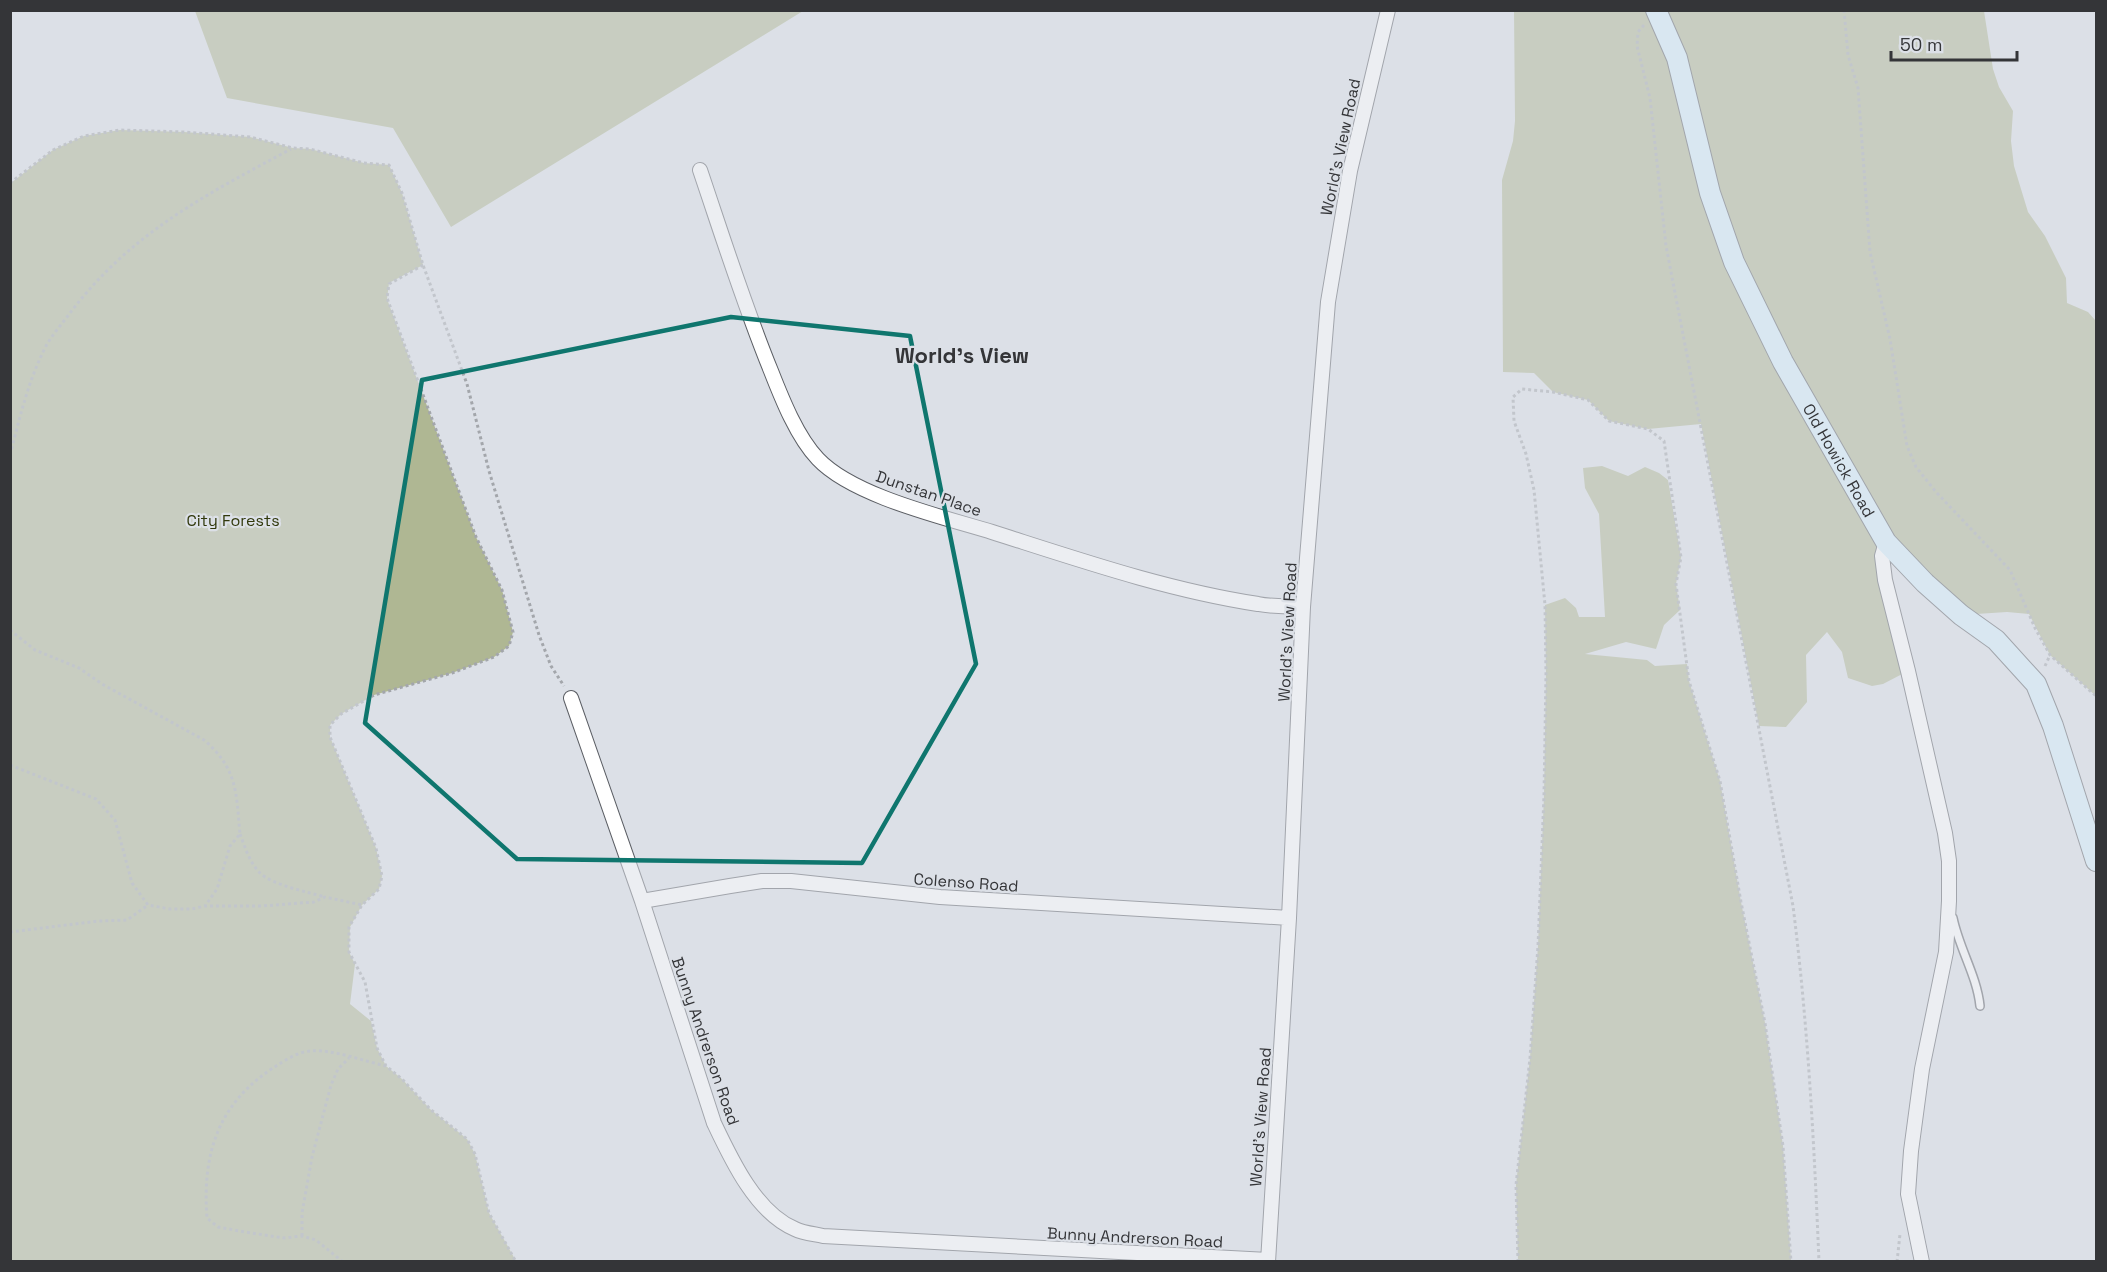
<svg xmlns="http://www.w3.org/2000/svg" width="2107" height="1272" font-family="'Space Grotesk',sans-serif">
<rect width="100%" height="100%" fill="#dce0e7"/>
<path fill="#afb793" d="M195,11V10L803,11L451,227L393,128L227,98Z
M1514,11H1984L1993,69L1999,87L2013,111L2011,141L2014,166L2028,212L2045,236L2066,278L2067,303L2088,312L2096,321V696L2050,655L2029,614L2007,612L1961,615L1900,557L1882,556L1908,671L1883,684L1872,686L1848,678L1842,652L1827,632L1806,655L1807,702L1786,727L1759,726L1701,424L1648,429L1609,421L1588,400L1553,392L1534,373L1503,372L1502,180L1513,141L1515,121Z
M120,130L184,132L250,137L293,148L310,149L364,163L389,165L402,193L423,265L389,283L387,299L476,537L502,590L513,632L509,646L494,657L452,673L374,695L341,714L330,725V737L376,848L382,876L379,889L362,905L350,927L349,952L355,964L350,1004L371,1021L377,1048L386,1066L402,1079L430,1109L467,1139L475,1154L489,1213L516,1261H11V183L53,150L84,136Z
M1602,466L1628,476L1645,467L1659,473L1668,480L1681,557L1676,584L1680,610L1664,625L1656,649L1626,642L1585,654L1647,660L1655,666L1687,664L1689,681L1720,781L1741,902L1765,1023L1783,1146L1791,1261H1518L1516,1185L1530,1058L1538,946L1544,795L1546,673L1545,605L1565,598L1576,608L1579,617H1605L1599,514L1585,488L1583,468Z"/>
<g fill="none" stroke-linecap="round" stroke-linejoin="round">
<g stroke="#5b5e64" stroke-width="10">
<path id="service" d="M1953,918C1959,948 1977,976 1980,1006"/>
</g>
<g stroke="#5b5e64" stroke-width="16">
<path id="minor" d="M700,170C723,238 744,305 771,371C782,399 797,437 818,459C853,496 943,517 992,532C1080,560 1167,590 1258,604C1273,607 1289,606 1303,607
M1886,542L1882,556L1885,580L1908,671L1945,833L1949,861V901L1946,952L1922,1069L1911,1151L1908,1194L1922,1262
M571,698L642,901L714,1123C731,1159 756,1213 795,1229C803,1233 814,1234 823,1236L1268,1260
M642,901L730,886L762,881H791L940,897L1289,918
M1268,1262L1289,918L1303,607L1328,302L1350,171L1388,10"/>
</g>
<g stroke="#5b5e64" stroke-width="22">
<g id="secondary">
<path id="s1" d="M1656,10L1677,58L1710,193L1734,262L1783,362L1886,542L1925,583L1961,615L1996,640L2036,684L2053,726L2096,861"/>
</g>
</g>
<path stroke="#a3a6ab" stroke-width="3" stroke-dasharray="3 3" stroke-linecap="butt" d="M1844,10L1848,55L1858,88L1870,252L1890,339L1907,446L1916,467L1936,492L2010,570L2035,628L2050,655L2096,696
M1644,25L1638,32L1637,46L1650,98L1666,246L1793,906C1808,1025 1814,1141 1819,1262
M10,183L53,150L84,136L120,130L184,132L250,137L293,148L310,149L364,163L389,165L402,193L423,265L467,384L489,471L539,635L551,666L564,686
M423,265L389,284L387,298L476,537L502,590L513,632L509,646L494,657L452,673L374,695L341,714L330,725V737L376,848L382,876L379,889L362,905L349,927V952L365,982L377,1048L386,1066L402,1079L430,1109L467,1139L475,1154L489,1213L516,1262
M10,455C20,417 28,381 46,346C52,335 62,324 70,313C131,233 205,195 291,149
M10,630L35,650L79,668L102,684L204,740C238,769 236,793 240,834L230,846L217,889L205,906
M2045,666L2050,655
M10,765L96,799L115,820L132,883L148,905L170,909H192L205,906H262L314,902L325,897L362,905
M240,834C245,847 249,861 259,872C271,885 308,892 325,897
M10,932L99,921L127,920L148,905
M302,1236V1213L312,1157L331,1085L338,1069L349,1058
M343,1262L316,1240L302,1236L284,1238L245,1232L218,1227L207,1218C202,1154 218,1104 273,1068C284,1061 297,1052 310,1051C333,1049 363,1061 386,1066
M1518,1262L1516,1185L1530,1058L1538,946L1544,795L1546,673L1545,605L1534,490L1526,454L1514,421L1513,397L1522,389L1553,392L1588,400L1609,421L1648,429L1664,441L1681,557L1676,584L1689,681L1720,781L1741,902L1765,1023L1783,1146L1791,1262
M1897,1262L1900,1234"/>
<use href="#service" stroke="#fff" stroke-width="7"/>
<use href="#minor" stroke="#fff" stroke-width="14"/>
<use href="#secondary" stroke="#d4f0fc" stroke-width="20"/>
</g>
<path d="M0 0H2107V1272H0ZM731,317L910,336L976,664L862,863L517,859L365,723L422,380Z" fill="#dce0e7" fill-opacity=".55" fill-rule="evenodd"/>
<path fill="none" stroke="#0f766e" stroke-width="4.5" stroke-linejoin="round" d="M731,317L910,336L976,664L862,863L517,859L365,723L422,380Z"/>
<g text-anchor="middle" stroke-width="4.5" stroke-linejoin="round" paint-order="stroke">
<g font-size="16" fill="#343538" stroke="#dce0e7">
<text transform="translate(1340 147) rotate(-78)" y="6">World's View Road</text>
<text dy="6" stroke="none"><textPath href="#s1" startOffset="489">Old Howick Road</textPath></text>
<text transform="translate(929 493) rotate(19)" y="6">Dunstan Place</text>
<text transform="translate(1287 632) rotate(-87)" y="6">World's View Road</text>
<text transform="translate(966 882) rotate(4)" y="6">Colenso Road</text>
<text transform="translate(706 1041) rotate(71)" y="6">Bunny Andrerson Road</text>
<text transform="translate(1260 1117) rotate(-86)" y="6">World's View Road</text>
<text transform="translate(1135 1237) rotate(3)" y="6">Bunny Andrerson Road</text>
</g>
<g font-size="16" fill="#31380b" stroke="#dce0e7">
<text x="233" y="526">City Forests</text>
</g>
<g font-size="22" font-weight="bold" fill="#343538" stroke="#dce0e7">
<text x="962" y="363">World's View</text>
</g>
</g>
<rect width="2107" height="1272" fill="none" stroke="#343538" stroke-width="24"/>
<path d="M1891 51v9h126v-9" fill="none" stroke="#343538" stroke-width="3"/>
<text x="1900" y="51" font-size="18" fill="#343538" stroke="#dce0e7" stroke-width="4.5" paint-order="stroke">50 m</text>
</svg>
